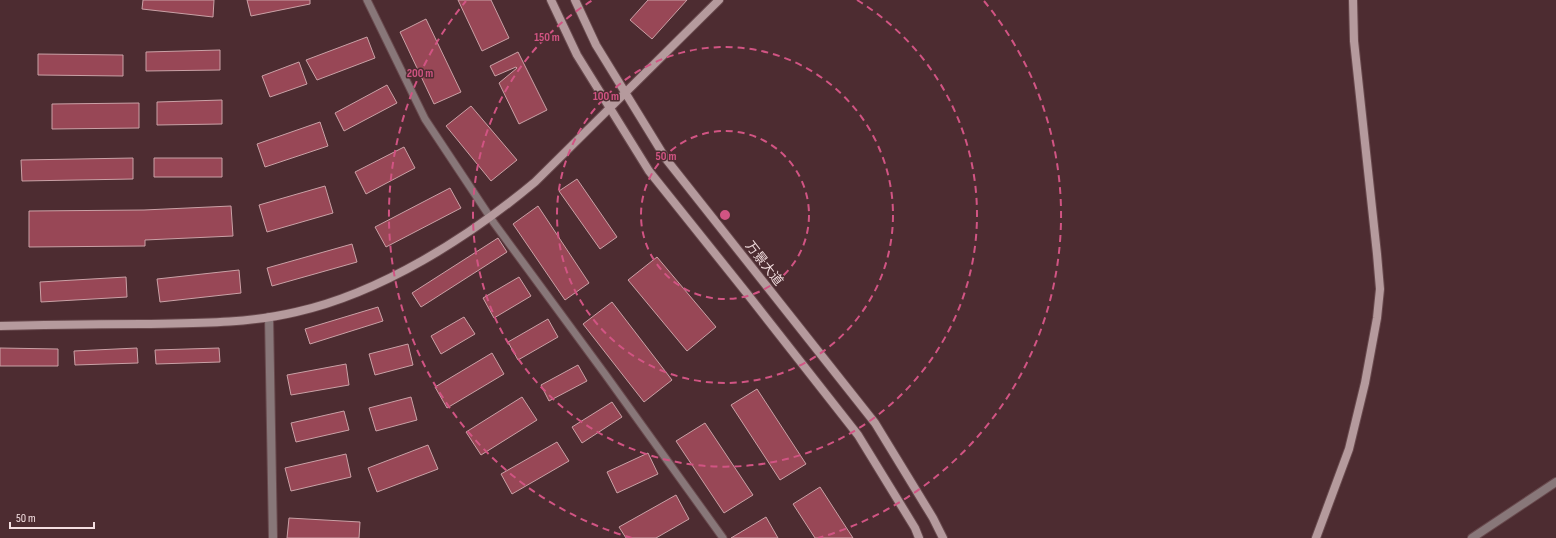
<svg xmlns="http://www.w3.org/2000/svg" width="1556" height="538" font-family="'Sofia Sans Condensed','Noto Sans SC',sans-serif">
<rect width="100%" height="100%" fill="#4d2c31"/>
<path fill="#984756" stroke="#caa1a6" d="M143,0H214L213,17L142,9Z
M247,0H310V4L251,16Z
M458,0H491L509,38L482,51Z
M648,0H687L652,39L630,20Z
M426,19L461,92L434,104L400,32Z
M367,37L375,58L317,80L306,60Z
M220,50V70L146,71V52Z
M518,52L547,110L519,124L499,83L517,68L516,67L495,76L490,66Z
M38,54L123,55V76L38,75Z
M299,62L307,84L270,97L262,76Z
M387,85L397,103L344,131L335,113Z
M222,100V124L157,125V102Z
M139,103V128L52,129V104Z
M471,106L517,160L491,181L446,126Z
M320,122L328,146L265,167L257,144Z
M404,147L415,168L366,194L355,172Z
M133,158V179L22,181L21,160Z
M154,158H222V177H154Z
M577,179L617,237L600,249L559,191Z
M325,186L333,213L267,232L259,205Z
M450,188L461,208L386,247L375,227Z
M231,206L233,236L145,240V246L29,247V211L144,210Z
M538,206L589,283L565,300L513,224Z
M498,238L507,252L421,307L412,293Z
M352,244L357,262L272,286L267,268Z
M657,257L716,327L687,351L628,280Z
M239,270L241,293L160,302L157,279Z
M126,277L127,297L41,302L40,282Z
M519,277L531,296L494,318L483,298Z
M612,302L672,380L644,402L583,324Z
M378,307L383,321L310,344L305,329Z
M464,317L475,334L441,354L431,336Z
M548,319L558,337L518,360L508,342Z
M408,344L413,365L375,375L369,354Z
M0,348L58,349V366H0Z
M137,348L138,363L75,365L74,351Z
M219,348L220,362L156,364L155,350Z
M492,353L504,374L447,408L435,387Z
M346,364L349,385L291,395L287,375Z
M578,365L587,381L549,401L541,385Z
M757,389L806,464L780,480L731,405Z
M411,397L417,420L376,431L369,408Z
M522,397L537,420L481,455L466,432Z
M612,402L622,417L582,443L572,427Z
M344,411L349,430L296,442L291,423Z
M705,423L753,495L724,513L676,441Z
M557,442L569,461L512,494L501,474Z
M428,445L438,469L377,492L368,468Z
M648,453L658,474L617,493L607,472Z
M346,454L351,477L291,491L285,468Z
M820,487L853,538H815L793,504Z
M676,495L689,519L656,538H626L619,527Z
M766,517L778,538H731Z
M289,518L360,522L359,538H287Z"/>
<g fill="none" stroke-linecap="round" stroke-linejoin="round">
<g stroke="#68494d" stroke-width="9">
<path id="lane" d="M367,0L425,119L494,223L605,374L723,538"/>
</g>
<g stroke="#68494d" stroke-width="10">
<path id="street" d="M269,317L273,538
M1472,538L1556,482"/>
</g>
<g stroke="#68494d" stroke-width="10">
<path id="secondary" d="M551,0L577,55L649,171L745,291L858,435L915,528L919,538
M575,0L596,45L666,159L875,423L933,518L943,538
M0,326C47,325 95,324 142,324C194,323 245,324 296,312C381,293 469,237 535,182L719,0
M1316,538L1349,449L1365,383L1377,318L1380,289L1377,254L1354,41L1353,0"/>
</g>
<use href="#lane" stroke="#887779" stroke-width="7"/>
<use href="#street" stroke="#887779" stroke-width="8"/>
<use href="#secondary" stroke="#b59a9d" stroke-width="8"/>
</g>
<g fill="none" stroke="#d15483" stroke-width="2" stroke-dasharray="7 5">
<circle cx="725" cy="215" r="84"/>
<circle cx="725" cy="215" r="168"/>
<path d="M857 0A252 252 0 1 1 593 0"/>
<path d="M632 538A336 336 0 0 1 466 1M984 1A336 336 0 0 1 818 538"/>
</g>
<g text-anchor="middle" stroke-width="3" stroke-linejoin="round" paint-order="stroke">
<g font-size="13" fill="#f4dfe1" stroke="#4d2c31">
<text transform="translate(765 263) rotate(52)" y="5">万景大道</text>
</g>
</g>
<circle cx="725" cy="215" r="6" fill="#d15483" stroke="#4d2c31" stroke-width="2"/>
<g font-size="12" text-anchor="middle" font-weight="bold" fill="#d15483" stroke="#4d2c31" stroke-width="3" stroke-linejoin="round" paint-order="stroke">
<text x="547" y="41">150 m</text>
<text x="420" y="77">200 m</text>
<text x="606" y="100">100 m</text>
<text x="666" y="160">50 m</text>
</g>
<path d="M10 522v6h84v-6" fill="none" stroke="#f4dfe1" stroke-width="2"/>
<text x="16" y="522" font-size="12" fill="#f4dfe1" stroke="#4d2c31" stroke-width="3" paint-order="stroke">50 m</text>
</svg>
